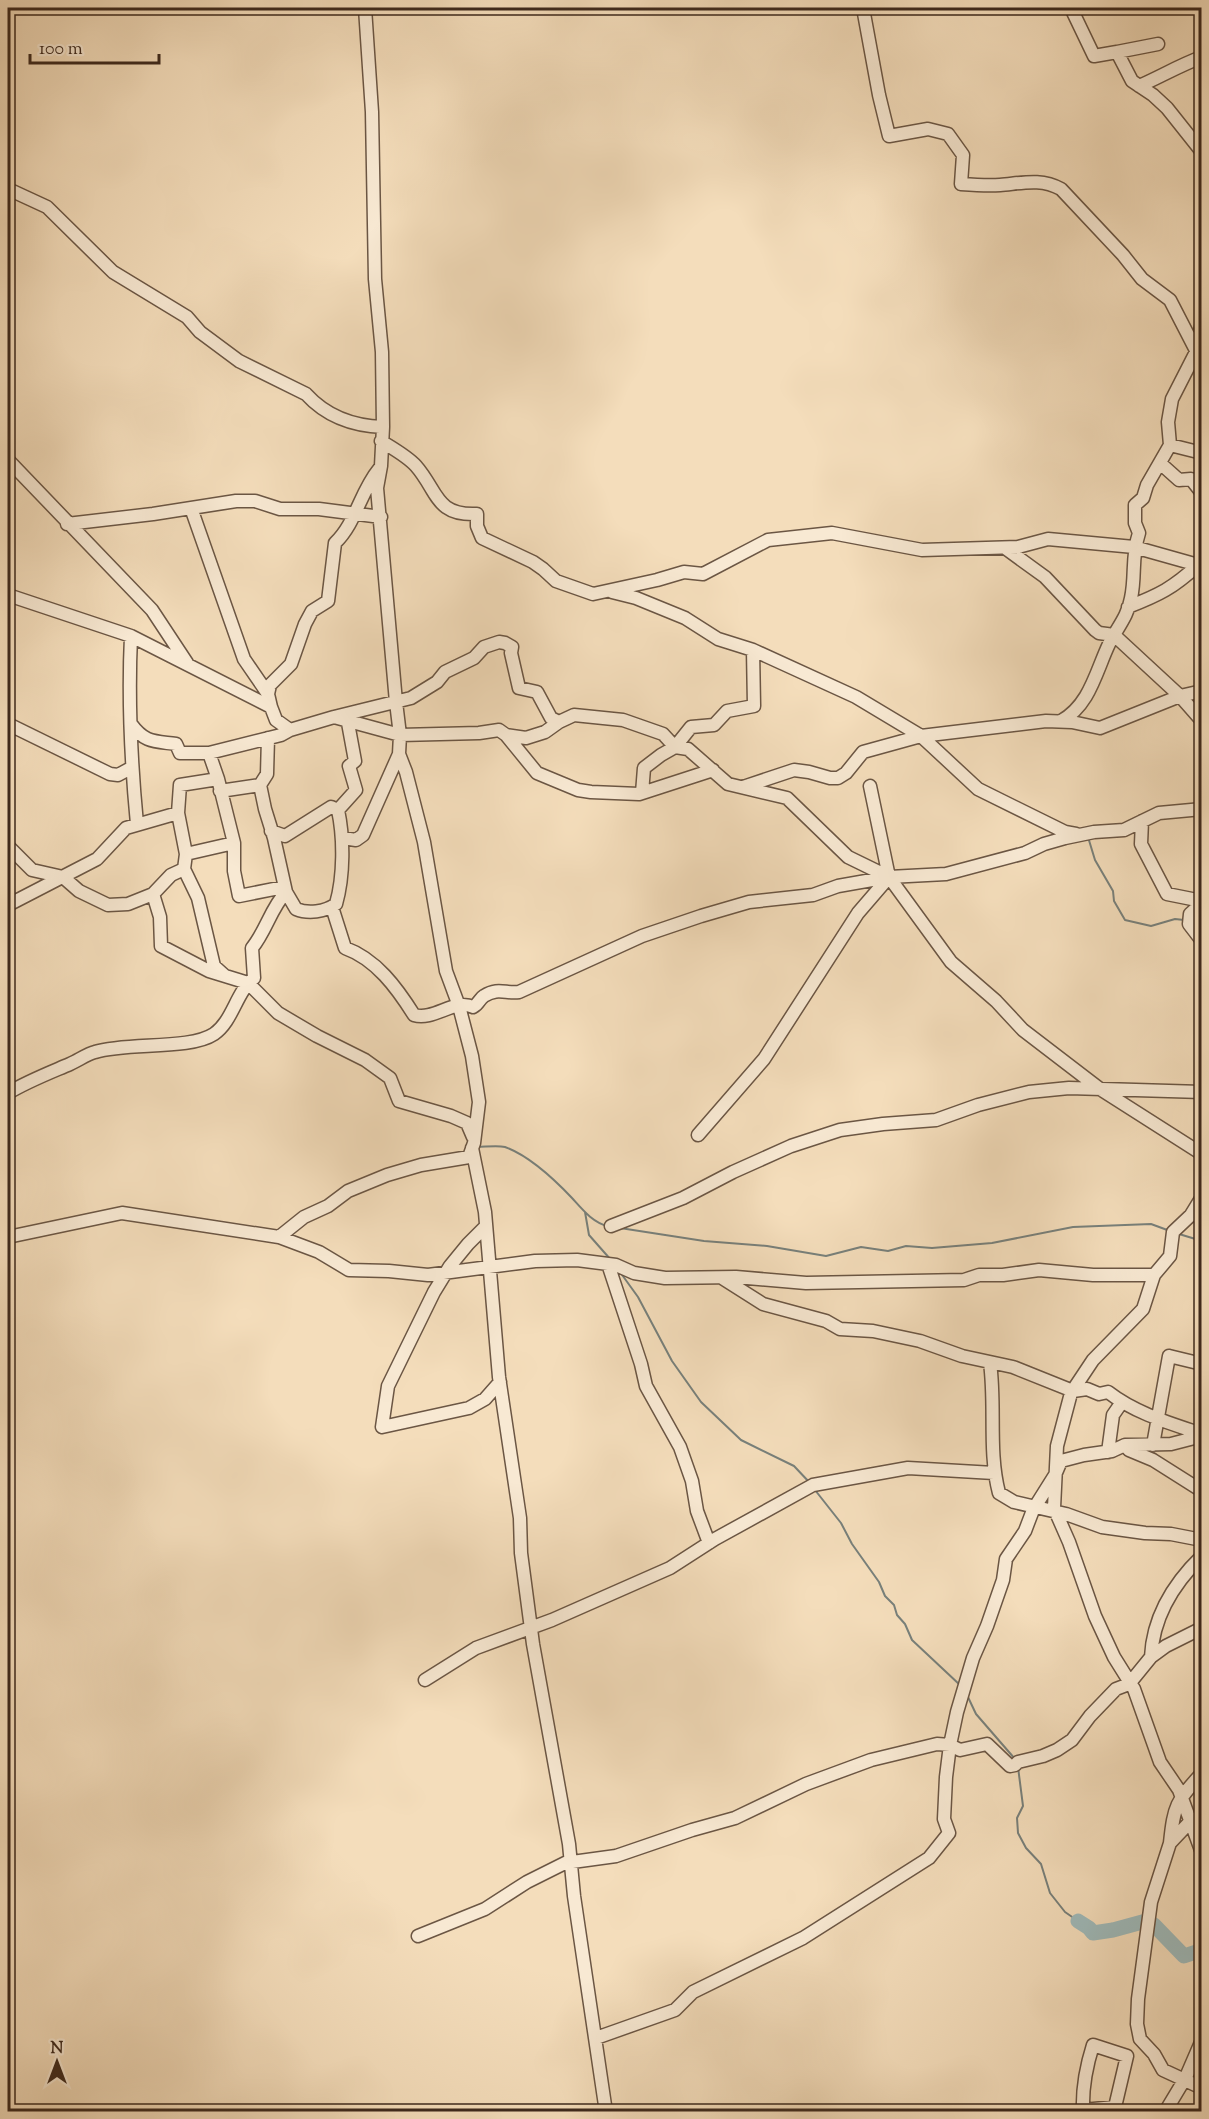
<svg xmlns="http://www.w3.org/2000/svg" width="1209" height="2119" font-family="'Sorts Mill Goudy',serif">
<rect width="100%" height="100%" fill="#f4ddbb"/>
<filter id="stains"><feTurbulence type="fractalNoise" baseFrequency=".00333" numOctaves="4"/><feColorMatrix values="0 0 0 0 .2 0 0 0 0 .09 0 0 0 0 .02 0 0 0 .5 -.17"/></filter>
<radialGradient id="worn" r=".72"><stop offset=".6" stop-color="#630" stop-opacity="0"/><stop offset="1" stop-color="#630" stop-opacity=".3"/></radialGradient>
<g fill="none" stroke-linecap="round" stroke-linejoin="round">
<path stroke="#78807b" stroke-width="2" d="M1088,837L1095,860L1113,891L1114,901L1125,920L1151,926L1175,919L1184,920
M1193,922L1202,924
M477,1147C485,1147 497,1145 505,1147C530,1156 554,1179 572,1198C582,1209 593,1223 608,1226
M585,1212L589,1235L611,1260
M620,1228L704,1241L767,1246L826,1256L861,1247L888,1251L906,1246L932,1248L992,1243L1073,1227L1151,1224L1170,1231
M1179,1234L1202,1241
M620,1272L638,1297L672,1361L701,1402L741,1440L794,1466L810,1483
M815,1490L841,1523L852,1544L879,1582L885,1596L894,1605L897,1615L905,1624L912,1640L960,1685
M967,1695L976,1714L1015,1759
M1018,1767L1023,1806L1017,1818L1018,1833L1026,1848L1041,1864L1050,1893L1065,1912L1078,1921"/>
<path stroke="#9fbaba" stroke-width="15" d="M1078,1921L1089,1928L1093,1933L1113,1930L1146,1921L1154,1925L1184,1956L1202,1950"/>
<g stroke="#6b5644" stroke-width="15">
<path id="minor" d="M863,8L879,95L889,136L928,129L948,134L963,155L961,184C974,185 988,186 1000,185C1023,183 1041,178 1061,189L1123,255L1142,279L1170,300L1202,362
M1071,8L1094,56L1117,52L1132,81L1153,95L1167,108L1202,152
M1117,52L1158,44
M1139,86C1160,77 1180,65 1202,57
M8,189L47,207L113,272L187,317L200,332L239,361L306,394C326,416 353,426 383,427
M381,441C392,448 407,456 416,466C438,491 435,516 477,514V526L482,538L533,562L543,569L556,581L593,594L657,580L684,572L703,574L768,540L832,533L922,550L1018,547L1048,539L1134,547L1198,565L1202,570
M1170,445L1202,453
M8,460L152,610L187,663
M1160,463L1179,480L1191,479L1202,493
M191,508L244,659L268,694
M67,524L153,514L236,501H255L280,509H319L381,517
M1005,548L1045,577L1095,630L1099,633L1114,635L1180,696L1202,721
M612,592L636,598L685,618L718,639L753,650L856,697L921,736L978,789L1065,832L1076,834
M8,595L131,636L271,707L276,720L290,730L334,717L400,735L479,733L499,730L506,735L526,738L545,732L559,722L574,715L623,720L663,734L675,747L688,749L728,784L787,798L848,857L889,877L951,962L996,1001L1023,1030L1100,1089L1202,1154
M1128,607C1159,595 1173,588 1198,565
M131,636C128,698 131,762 137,824
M271,707L268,694L270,685L291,664L305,624L312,611L328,601L335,543C356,523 360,492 379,469
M334,717L411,698L437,682L445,672L474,658L484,647L499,642L505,643L512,647L511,653L519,688L537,692L551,718L559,722
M1061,721C1090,705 1096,671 1109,644C1117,628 1128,616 1131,598C1136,576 1131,557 1139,533L1135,523V505L1143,498L1147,485L1170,445L1168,422L1172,399L1196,352L1202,322
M8,724L110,774L118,775L131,768
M131,724C145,743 154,741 176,744L180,753H209L281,735L290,730
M506,735L537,773L578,790L591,792L639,794L713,770
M209,753L218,779L234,843V871L239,896L284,887
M218,779L180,785L178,813L186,854L184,869L198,898L214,966L224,975
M743,787L794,770L809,772L830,778H838L846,773L863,752L921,736L1046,721L1072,722L1100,728L1180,696L1202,691
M220,791L260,785
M642,793L644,768L661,755L675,747L691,727L714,725L727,711L754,706L753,650
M1142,821L1141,844L1167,894L1202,901
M271,831L285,836L331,807L338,810
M343,838L356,840L363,835L399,754
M8,846L32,870L63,877L79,891L108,905L128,904L153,894L171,875L184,869
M186,854L234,843
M286,892L296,909C308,914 325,912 336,904C344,876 344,838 338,810L356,790L349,766L355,761L348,723
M153,894L160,917L161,946L209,971L248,983L278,1013L317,1036L365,1060L390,1078L399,1101L451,1116L467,1123L473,1137
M1202,903L1190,914L1189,924L1202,941
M8,905L97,859L126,828L178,813
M332,907L345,948C376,959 397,988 414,1015C434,1021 455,998 473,1007C479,1004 479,999 484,996C498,987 506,994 519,992L642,936L701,916L749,902L813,895L838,886L889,877L946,874L1025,853L1044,844L1065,838L1094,832L1124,830L1159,813L1202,809
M8,1093C28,1081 49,1073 70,1064C79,1060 87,1054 95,1052C127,1042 190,1050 214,1034C233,1021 236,992 254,978L252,948C266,931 271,908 286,892L274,838L265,809L260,785L267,774L268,738
M698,1135L764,1059L858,913L889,877L870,786
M472,1148L485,1212L499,1377L520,1518L521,1553L533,1644L569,1844L574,1896L606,2112
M1202,1197L1191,1215L1173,1232L1170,1256L1154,1275L1143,1309L1093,1360L1071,1393L1057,1446L1054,1508L1069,1542L1095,1616L1114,1657L1134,1689L1160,1762L1179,1790L1202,1853
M486,1226L468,1244L450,1266L434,1292L388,1386L382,1427L469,1408L485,1399L500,1382
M611,1226L683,1198L733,1172L791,1146L840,1130L883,1124L936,1120L978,1105L1029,1092L1069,1088L1202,1092
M8,1237L122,1213L279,1237L319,1252L349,1270L389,1271L428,1275L535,1261L577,1260L616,1265L634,1273L665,1278L736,1277L806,1283L964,1280L979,1275H1003L1039,1270L1093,1275H1154
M279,1237L304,1217L328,1206L348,1191L387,1175L421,1165L469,1157L474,1143L479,1102L472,1056L459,1006L446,971L424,842L406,772L399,754L400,735L396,702L377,488L381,466L383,427L382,352L375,279L372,112L365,8
M608,1264L641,1364L646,1386L680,1447L692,1481L697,1511L709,1543
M722,1278L763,1304L826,1321L840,1329L873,1331L920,1341L962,1356L1013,1367L1073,1391L1087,1389L1099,1394L1108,1392C1135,1413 1169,1423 1202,1434
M990,1363C996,1406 988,1451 999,1493L1014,1502L1066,1514L1102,1527L1145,1533L1171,1534L1202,1540
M1125,1445L1129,1450L1153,1460L1202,1491
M1153,1445L1169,1356L1202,1364
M1108,1452L1113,1415L1122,1402
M1151,1657C1153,1616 1173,1584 1202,1556
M425,1680L476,1648L552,1620L670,1568L715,1539L813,1485L908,1468L994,1473
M1202,1815L1188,1824L1170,1843L1151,1902L1138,1999L1137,2024L1140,2039L1154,2054L1163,2070L1202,2088
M1170,1843C1174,1805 1176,1802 1202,1773
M418,1936L485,1909L527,1882L565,1863L616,1856L692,1830L735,1818L806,1784L871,1760L937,1744L950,1745L960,1750L987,1744L1010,1766L1015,1765L1018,1762L1043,1756L1057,1750L1072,1740L1090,1716L1116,1689L1129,1684L1151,1657L1166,1646L1202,1628
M596,2038L675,2010L693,1992L803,1938L929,1858L949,1833L944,1819L946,1777L950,1745L957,1712L973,1658L987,1626L1003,1580L1006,1559L1025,1531L1033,1510L1055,1475L1061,1461L1084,1455L1112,1451L1125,1445L1171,1444L1202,1436
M1083,2110L1115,2107L1127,2056L1093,2045C1086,2067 1082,2088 1083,2112
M1165,2112L1186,2077L1202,2040"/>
</g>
<use href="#minor" stroke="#f8e9d3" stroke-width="12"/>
</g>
<rect width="1209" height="2119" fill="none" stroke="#f4ddbb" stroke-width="30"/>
<rect x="9" y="9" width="1191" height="2101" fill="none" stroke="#3d291d" stroke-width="3"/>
<rect x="15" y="15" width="1179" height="2089" fill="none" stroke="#3d291d" stroke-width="1.5"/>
<g transform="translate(57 2062)" stroke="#f8e9d3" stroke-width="4.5" paint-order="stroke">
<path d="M0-4.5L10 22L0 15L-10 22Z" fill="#3d291d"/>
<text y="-9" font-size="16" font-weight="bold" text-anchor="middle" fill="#3d291d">N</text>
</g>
<path d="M30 54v9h129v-9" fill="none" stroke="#3d291d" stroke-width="3"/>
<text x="39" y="54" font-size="18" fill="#3d291d" stroke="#f8e9d3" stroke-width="4.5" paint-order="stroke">100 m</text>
<rect width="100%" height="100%" filter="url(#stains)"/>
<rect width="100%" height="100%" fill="url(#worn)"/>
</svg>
